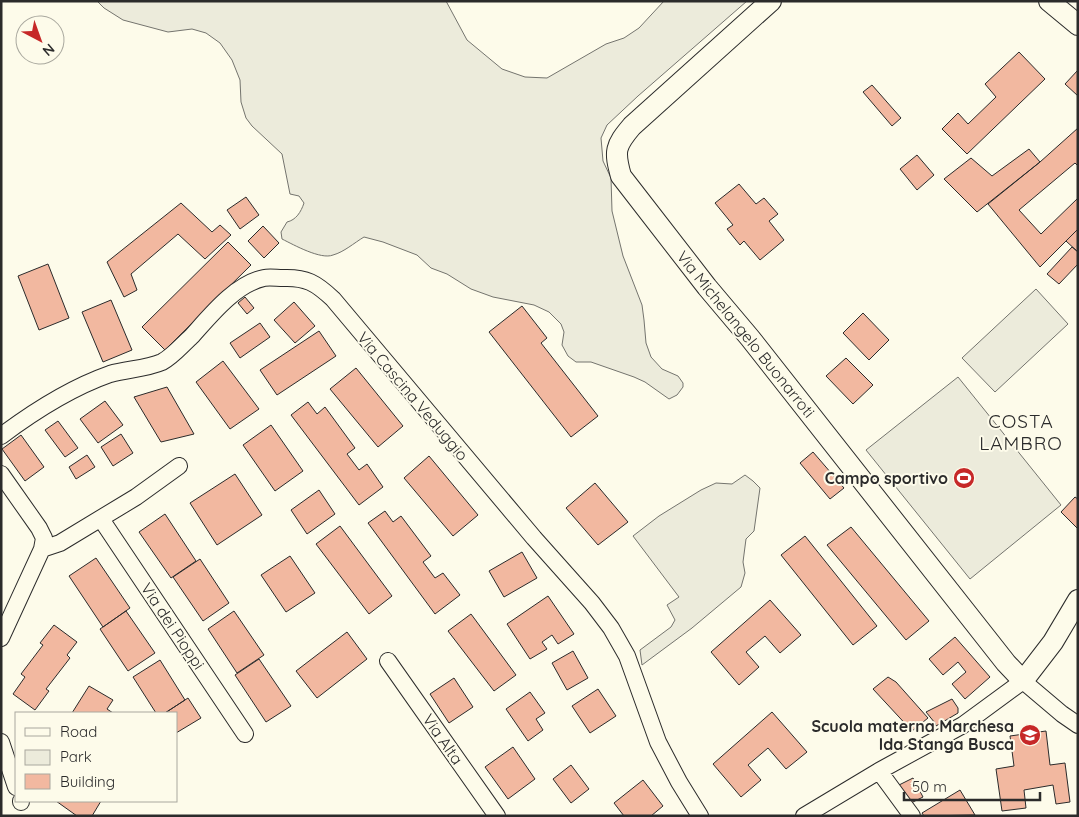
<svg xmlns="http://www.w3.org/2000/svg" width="1079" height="817" font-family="Quicksand,sans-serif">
<rect width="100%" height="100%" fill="#fdfbea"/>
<path fill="#ecebdb" stroke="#74746e" d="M97,1H446L467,40L502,69L525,77L547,78L606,44L624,38L639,28L664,1H747L638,96L607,125L601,138L603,161L611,178L612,211L623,256L642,305L644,320L646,343L651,357L662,369L678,376L683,383V387L677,395L669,399L645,382L634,377L591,362H576L568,356L562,345L564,332L561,324L549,312L534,305L493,297L471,289L447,274L431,268L417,255L383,242L364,237C354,243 344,252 333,255C321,260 294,245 282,239L281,232L287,222C296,220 301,212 304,203L299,196L290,194L282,154L252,126L246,118L241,102L240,80L232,60L220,43L206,33L192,29L168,32L123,20L104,8Z
M1036,289L1068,324L995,392L962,358Z
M958,377L1061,505L970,579L866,450Z
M745,475L753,481L760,488L754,531L746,539L743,562L745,573L741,587L692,628L642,665L640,650L671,627L675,620L667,605L679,597L633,536L659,516L701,490L716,483L732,484Z"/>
<path fill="#f2b8a0" stroke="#2b2b2b" d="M1019,52L1045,79L967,154L942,129L958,113L968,124L996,97L985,84Z
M1078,70V96L1065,84Z
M872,85L901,118L892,126L863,92Z
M1078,128V166L1075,163L1019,210L1041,234L1078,198V229L1040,267L988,204L1040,162Z
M1029,149L1040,162L977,212L944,179L971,158L992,176Z
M917,155L934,175L917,190L900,169Z
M739,184L756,204L764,198L778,214L769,221L784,240L760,260L744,241L740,245L727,229L733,225L715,203Z
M246,197L259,215L240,229L227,210Z
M181,203L212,232L220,225L231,235L205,259L178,234L131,274L137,290L124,297L107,262Z
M263,226L279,243L264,258L248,241Z
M1078,229V252L1066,241Z
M228,242L251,265L165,350L142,327Z
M1072,247L1078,252V264L1059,284L1047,274Z
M48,264L69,318L39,330L18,276Z
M245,297L254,308L247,314L238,303Z
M111,300L132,350L103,362L82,312Z
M294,302L315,326L295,343L274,320Z
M522,306L547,338L541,343L598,416L571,437L489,332Z
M863,313L889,340L869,360L843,333Z
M260,323L270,337L240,358L230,343Z
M319,331L336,356L277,395L260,370Z
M846,358L873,385L853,404L826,376Z
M223,361L259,409L230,429L196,382Z
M356,368L403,426L378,447L330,389Z
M167,387L194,434L161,442L134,397Z
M105,401L123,425L98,443L80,419Z
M308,402L317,414L325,407L355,448L347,454L359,470L367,464L383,487L359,505L291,415Z
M58,421L78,448L65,457L45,430Z
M271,425L303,471L275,491L243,445Z
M121,434L133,453L113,466L101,447Z
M21,435L44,467L25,481L2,449Z
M813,452L844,488L830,499L800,463Z
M87,455L95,467L76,479L69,467Z
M429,456L478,515L453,536L404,478Z
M235,474L262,515L217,545L190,503Z
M595,483L628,522L598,545L566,508Z
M319,490L335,514L307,534L291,510Z
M1075,497L1078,499V529L1061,512Z
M385,511L393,522L401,516L431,556L423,562L435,578L443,573L460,595L435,614L368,523Z
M165,514L196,561L171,578L139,532Z
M340,526L392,596L369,614L316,544Z
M851,527L929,621L906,640L827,545Z
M805,536L877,626L853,645L781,555Z
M522,552L537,578L504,597L489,571Z
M290,556L315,593L286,612L261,575Z
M96,558L130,608L103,627L69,576Z
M200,559L229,603L203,621L173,577Z
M548,596L574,634L558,644L552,635L542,642L547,649L530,659L507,624Z
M770,600L801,635L780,653L765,636L746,652L759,667L739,685L711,652Z
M126,611L155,653L128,671L100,629Z
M234,611L264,655L237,673L208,629Z
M471,614L516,675L494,691L448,631Z
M54,625L77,642L67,655L70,658L46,689L49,691L35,710L13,694L25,677L21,674L43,645L40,643Z
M347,632L367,659L317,698L296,671Z
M955,637L990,677L965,699L952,684L966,672L958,662L943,675L929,659Z
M573,651L588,678L567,690L552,663Z
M259,659L291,706L266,722L235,675Z
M160,660L185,700L165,713H156L133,677Z
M888,677L896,682L928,718L912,731L873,689Z
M454,678L473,707L449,723L430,694Z
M89,686L113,700L107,709L113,713H72Z
M598,689L616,716L590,733L572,706Z
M530,692L545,713L536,719L543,730L528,741L506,709Z
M188,698L201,718L176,733V713H165Z
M952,699L958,708V713L936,726L935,723L926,712Z
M772,712L807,752L786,769L768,748L748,765L761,780L741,797L713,764Z
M1046,731L1050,765L1065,763L1070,802L1056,804L1053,785L1024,790L1026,808L1002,811L996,769L1014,766L1010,736Z
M513,747L535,779L508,799L485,767Z
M571,765L589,789L571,803L553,779Z
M913,778L923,797L909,804L899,785Z
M643,780L663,806L651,816H624L614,803Z
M960,790L975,815L924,816L922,813Z
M56,801H101L92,816H77Z"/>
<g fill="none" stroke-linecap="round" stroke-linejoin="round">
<g stroke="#2b2b2b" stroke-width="18">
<path id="minor" d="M1,436C33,412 73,387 110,374C127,369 146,369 162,362C173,356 182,345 191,337C210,316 235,284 264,278C269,277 277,278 283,278C306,277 316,283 333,299L534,538L592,603L611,628L627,656L658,742L679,782L700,816
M1,474L39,528L44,538L42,549
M101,519L245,734
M1,638L42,549L60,543L136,497L179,466
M388,661L497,816
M1,742L16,787
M879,771L912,816
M21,801V802
M804,816L879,771L963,725L1023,681L1062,714L1078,725"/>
</g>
<g stroke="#2b2b2b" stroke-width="22">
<path id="tertiary" d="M771,1L632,126C615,146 614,151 621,176L707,287L750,338L1006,663L1023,681L1053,642L1078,600
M1049,1L1078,25"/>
</g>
<use href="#minor" stroke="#fdfbea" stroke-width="16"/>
<use href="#tertiary" stroke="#fdfbea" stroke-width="20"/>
</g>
<defs>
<g id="stadium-disc" transform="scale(1.125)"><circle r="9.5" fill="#c62828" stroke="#fdfbea"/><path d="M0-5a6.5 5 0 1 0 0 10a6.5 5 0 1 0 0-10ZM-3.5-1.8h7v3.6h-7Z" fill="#fff"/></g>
<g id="school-disc" transform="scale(1.125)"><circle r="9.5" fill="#c62828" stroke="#fdfbea"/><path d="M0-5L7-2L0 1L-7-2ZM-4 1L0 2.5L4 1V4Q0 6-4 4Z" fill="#fff"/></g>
</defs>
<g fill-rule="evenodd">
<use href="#stadium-disc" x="964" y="478"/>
<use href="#school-disc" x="1030" y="735"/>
</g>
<g text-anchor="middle" stroke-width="4" stroke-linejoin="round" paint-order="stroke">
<g font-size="16" fill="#2b2b2b" stroke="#fdfbea">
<text transform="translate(746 334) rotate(51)" y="6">Via Michelangelo Buonarroti</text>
<text transform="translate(413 396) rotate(50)" y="6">Via Cascina Veduggio</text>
<text transform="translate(173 626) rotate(56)" y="6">Via dei Pioppi</text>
<text transform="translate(443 739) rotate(55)" y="6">Via Alta</text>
</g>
<g font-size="16" font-weight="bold" fill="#2b2b2b" stroke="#fdfbea" text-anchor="end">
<text x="948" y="484">Campo sportivo</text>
<text x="1014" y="732">Scuola materna Marchesa<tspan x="1014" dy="18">Ida Stanga Busca</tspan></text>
</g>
<g font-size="19" letter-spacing="1" fill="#2b2b2b" stroke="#fdfbea">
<text x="1021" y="428">COSTA<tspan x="1021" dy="22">LAMBRO</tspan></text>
</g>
</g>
<rect width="1079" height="817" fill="none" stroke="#2b2b2b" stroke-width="5"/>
<rect x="15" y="712" width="162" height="90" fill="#fdfbea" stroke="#a9a89e"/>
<rect x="25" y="728" width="25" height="8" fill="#fdfbea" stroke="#a9a89e"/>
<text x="60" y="737" font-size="15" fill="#2b2b2b">Road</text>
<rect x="25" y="750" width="25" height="15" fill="#ecebdb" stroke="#a9a89e"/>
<text x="60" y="762" font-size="15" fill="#2b2b2b">Park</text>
<rect x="25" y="774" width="25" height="15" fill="#f2b8a0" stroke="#a9a89e"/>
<text x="60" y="787" font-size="15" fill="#2b2b2b">Building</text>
<g transform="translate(40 40) rotate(139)"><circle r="24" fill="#fdfbea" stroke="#a9a89e"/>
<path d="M0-4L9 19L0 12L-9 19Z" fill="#c62828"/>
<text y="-8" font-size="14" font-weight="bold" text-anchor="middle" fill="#2b2b2b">N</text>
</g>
<path d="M904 792v8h136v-8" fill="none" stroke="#2b2b2b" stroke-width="2.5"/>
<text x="912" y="792" font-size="15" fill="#2b2b2b" stroke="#fdfbea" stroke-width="4" paint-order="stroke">50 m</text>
</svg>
